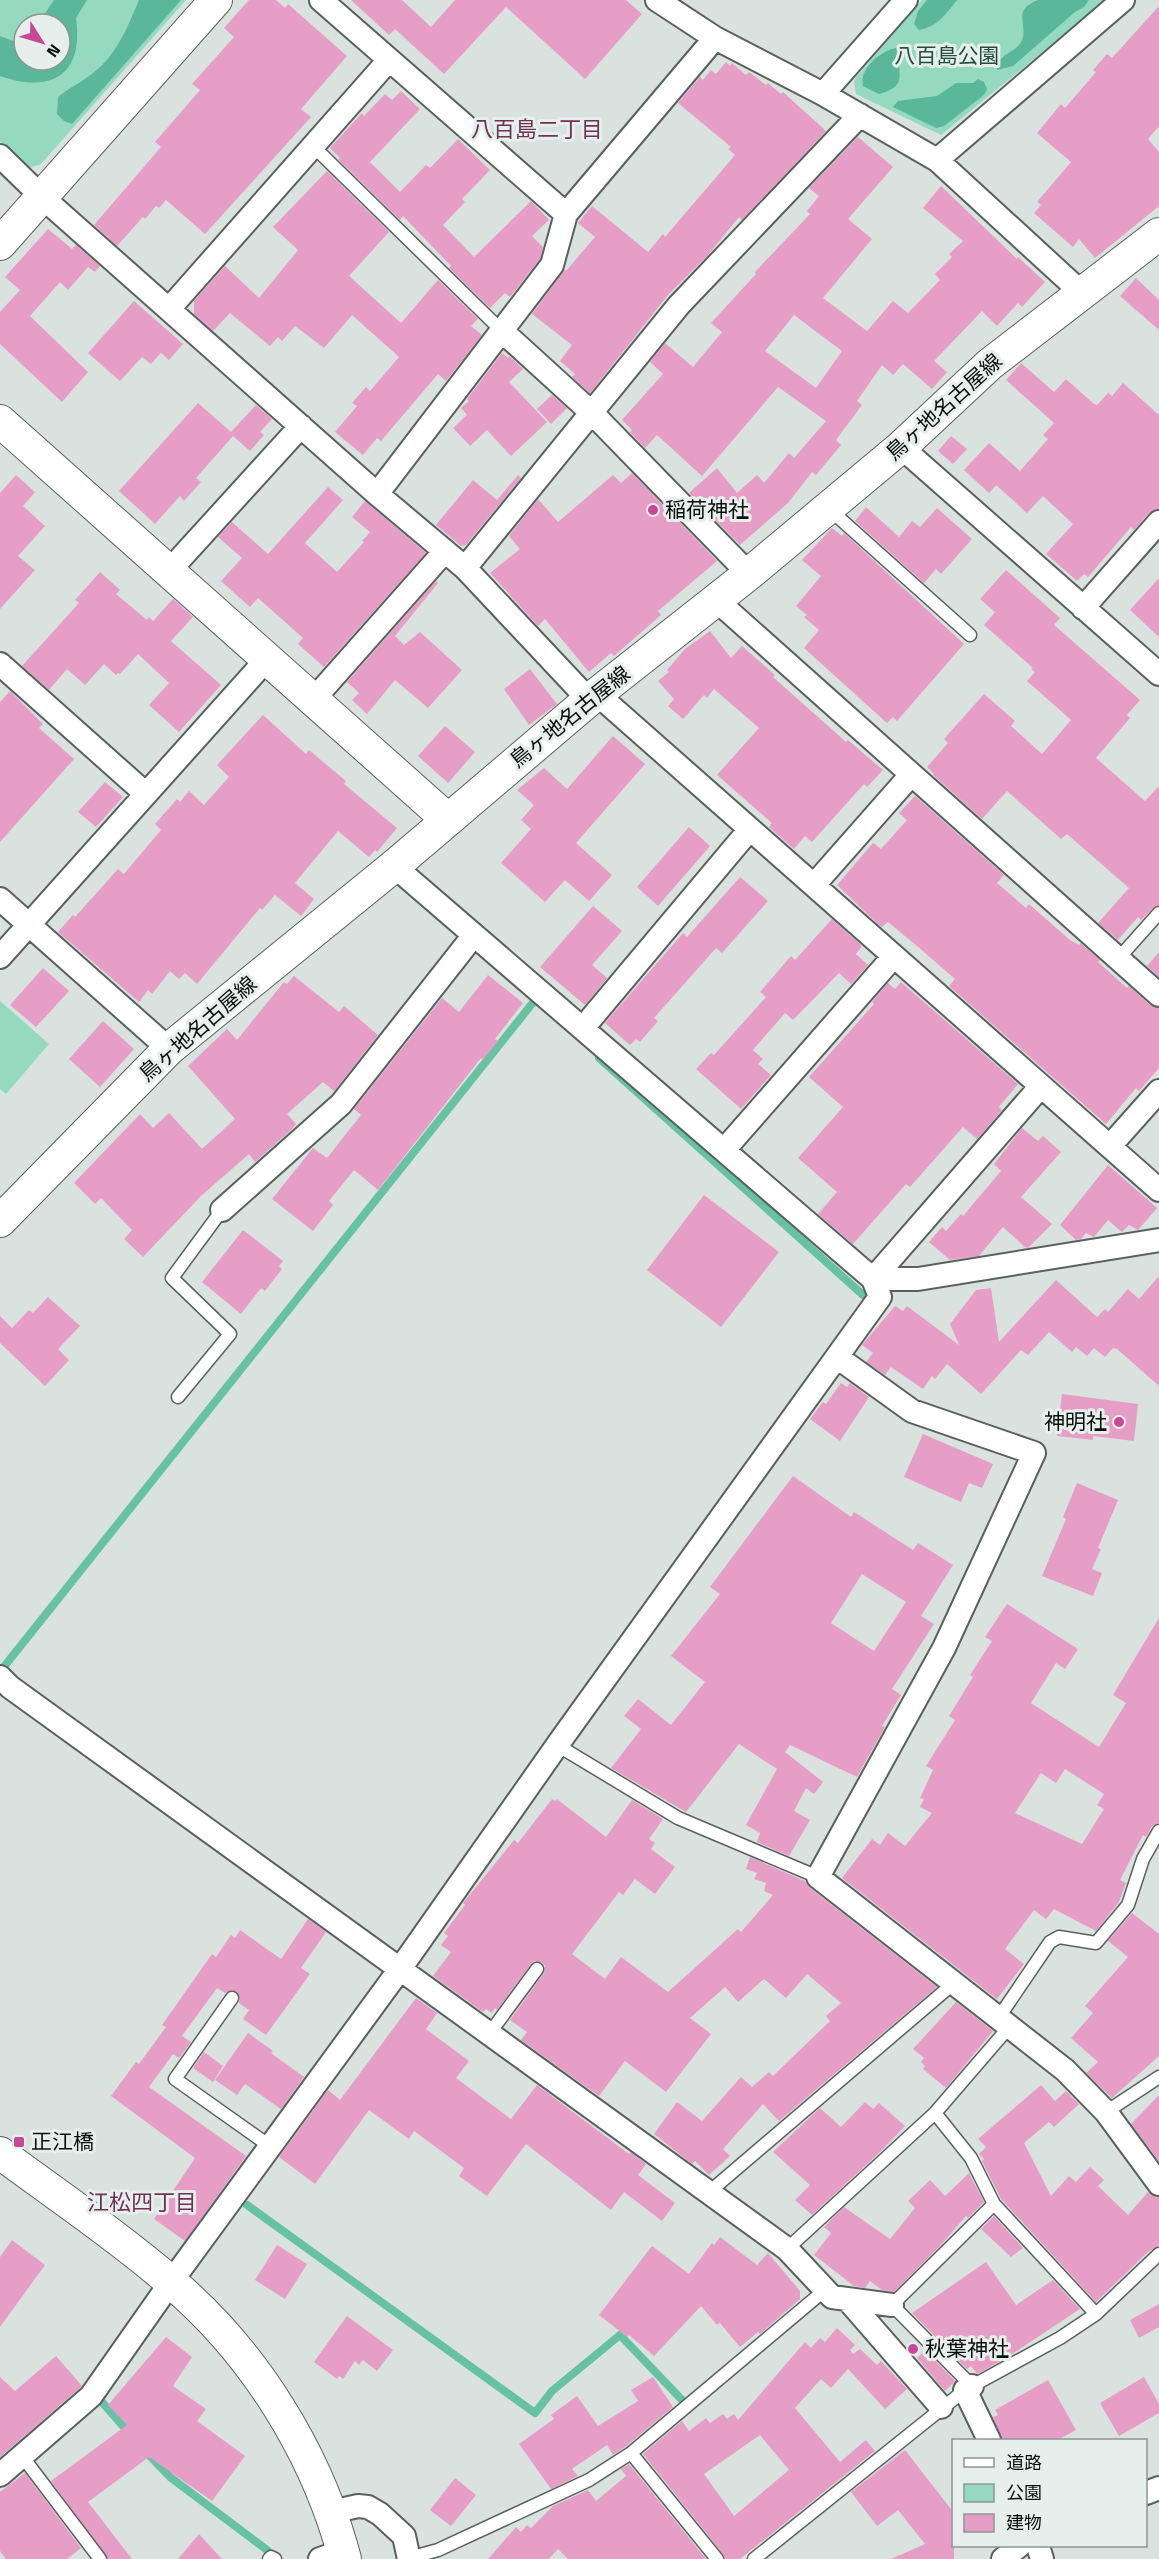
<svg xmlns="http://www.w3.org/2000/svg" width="1159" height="2559" font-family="'Titillium Web','Noto Sans JP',sans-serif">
<rect width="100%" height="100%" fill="#d9e2de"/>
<path fill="#94d9c0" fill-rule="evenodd" d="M0,0H186L41,164L28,168L0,141ZM24,24H60V60H24Z
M922,0H1106L941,135L856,94L854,80Z
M0,1001L49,1044L6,1094L0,1089Z"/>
<path fill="#5bb799" d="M54,0H87L76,18C84,75 52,94 0,76V36L16,42L24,39V60H60V24H38Z
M139,0H181L72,124L64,121L57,114L58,97C69,88 82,82 93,73C117,55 128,26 139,0Z
M927,0H957C946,14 937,27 919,30L914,24L918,11Z
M1038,0H1089L1084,7L1075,12L1013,66L997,70C996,53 1020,53 1023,37C1026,21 1013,10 1038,0Z
M896,48L901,56C895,75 910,85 879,94L863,86C859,69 880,51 896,48Z
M978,79L984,82L987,89L984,95L944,126L936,128L893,107L898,101L937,96L956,83H973Z"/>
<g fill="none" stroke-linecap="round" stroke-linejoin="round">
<path stroke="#66c2a3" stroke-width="8" d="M599,1058L863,1295
M3,1668L535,1000L539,1003
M247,2205L535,2413L552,2391L620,2335L684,2402
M102,2402L131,2435
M149,2455L170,2477L267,2550"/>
</g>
<path fill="#e79ec6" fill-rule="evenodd" d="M249,0H276L285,8L288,4L347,56L301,109L311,117L205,234L166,200L159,208L156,206L145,219L143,217L117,246L94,225L161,147L155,142L200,90L192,84L234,37L224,28Z
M351,0H402L431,27L455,0H626L642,14L585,79L506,7L444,74L395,29L389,35Z
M1159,6V126L1148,139L1159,152V206L1095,258L1079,239L1073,247L1034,213L1041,205L1037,202L1071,162L1037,133L1061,104L1065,108L1096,72L1093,70L1107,54L1112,58Z
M726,62L730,66L732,63L746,75L749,72L766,85L768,83L781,94L783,92L826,131L742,220L739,217L708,255L668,295L590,393L572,377L575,374L560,361L572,345L532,314L565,269L566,271L595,237L578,223L592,206L648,252L663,234L665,237L735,155L728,149L731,147L678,103L700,77L703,80L711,70L716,74Z
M401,91L420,109L370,162L400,192L426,165L430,168L458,139L490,170L462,199L465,202L443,225L474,257L531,201L549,220L532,236L543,247L540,259L510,297L505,293L490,308L449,268L451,266L403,216L400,220L338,159L340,158L330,148L362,113L364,116L385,94L392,100Z
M858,137L893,167L848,219L872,239L823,298L867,331L893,301L908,313L940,280L935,274L952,257L949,254L963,241L923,208L941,186L1017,259L1018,257L1045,282L1022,307L1018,303L997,326L982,311L934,361L947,372L932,389L903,364L893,375L882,365L857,401L862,405L836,440L841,445L816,475L812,472L788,503L740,545L689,493L717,468L737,493L757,475L764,483L789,453L794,458L826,421L778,387L702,476L657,435L645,448L630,432L632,430L622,420L663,374L650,362L665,343L693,367L722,332L711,323L756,274L755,272L810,214L807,211L819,196L809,188ZM794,315L842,351L816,388L765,351Z
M327,171L389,232L349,276L401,323L438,280L478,319L471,326L482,335L446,381L438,374L381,441L377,438L363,455L335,432L357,406L352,403L366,387L370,391L399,357L352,315L324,348L295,326L282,341L278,337L270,346L230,313L213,331L194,314V301L225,266L259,298L298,250L273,227Z
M48,229L72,249L76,245L100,266L95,272L88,267L68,290L60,282L30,316L88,372L62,402L0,344V312L20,290L5,277Z
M1136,278L1159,300V330L1120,296Z
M134,301L183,344L169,360L161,353L151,364L142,357L120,381L88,353Z
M502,353L508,358L509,356L523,369L509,382L547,422L511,456L487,430L470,446L453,428L467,415L461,408L469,401L467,399Z
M1021,363L1054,392L1066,379L1094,404L1097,405L1108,393L1112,396L1123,383L1159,415V509L1149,513L1134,530L1131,527L1088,577L1084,574L1077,581L1046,554L1073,524L1043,496L1027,513L996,485L989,493L964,470L989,443L1020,471L1048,439L1043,435L1054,423L1006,380Z
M552,395L567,408L551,424L537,409Z
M198,403L231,432L256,405L272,419L260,432L264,435L250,451L233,436L196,478L201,482L184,501L180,496L155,524L119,491Z
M951,436L967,449L953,464L938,451Z
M632,473L717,561L658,611L661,615L614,656L611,653L589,672L545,619L538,626L490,573L520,549L509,536L538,499L558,522L613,475L621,483Z
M16,475L35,492L23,506L45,526L18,556L35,570L0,609V493Z
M518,475L521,478L466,545L461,546L436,525L473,480L497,500Z
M328,487L343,500L305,543L337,572L364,542L362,541L370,532L352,517L365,501L426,553L324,667L298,644L303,638L258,598L250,607L221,581L242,558L218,537L232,522L268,554Z
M866,507L899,537L912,521L920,527L937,508L972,539L941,574L936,569L924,583L855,521Z
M832,528L842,536L844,533L964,644L897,721L893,717L887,723L804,648L819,630L804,617L807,615L796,606L821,576L802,560Z
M1006,570L1060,618L1054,625L1140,700L1127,715L1130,718L1096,758L1145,801L1159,786V905L1153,908L1141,920L1138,917L1118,940L1098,923L1129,888L1067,834L1061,839L1007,791L982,819L933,775L934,774L927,767L948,743L944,739L984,694L1015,721L1011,726L1042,754L1071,720L1027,681L1035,672L1031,669L1033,668L984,625L995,612L980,599Z
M100,572L120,590L116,594L147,620L149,617L153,621L173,599L193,617L171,641L221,685L179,732L149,705L169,683L138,654L120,674L118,673L116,675L104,664L85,685L67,669L49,690L22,666L79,603L75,600Z
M1159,578V637L1130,610Z
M436,581L438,583L395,636L404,645L420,632L462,670L428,708L395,680L367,714L352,700L359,693L347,682Z
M710,631L731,658L742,646L775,675L773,677L846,742L848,740L883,770L867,787L864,784L812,842L805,836L794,849L769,827L772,823L717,775L759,728L714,689L707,698L704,695L683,719L668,706L674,699L658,681L669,672L667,670L685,649Z
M530,669L557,704L529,725L504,689Z
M10,691L43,724L39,728L74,759L0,842V702Z
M263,715L306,754L309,750L346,781L344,784L397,828L377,852L375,850L369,857L338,831L295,883L314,899L301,916L275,895L262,910L260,908L197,984L185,973L179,979L170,971L152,994L148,990L139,1002L58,932L73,915L75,917L118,869L124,874L161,830L155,824L177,799L180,802L189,791L204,805L229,777L217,765Z
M445,726L475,752L448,783L418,756Z
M613,736L645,764L576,843L612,875L589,901L565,880L545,902L501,863L531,829L521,820L534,805L517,790L544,768L567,789Z
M105,782L123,797L96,827L78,812Z
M915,796L1004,875L997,883L1026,908L1029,904L1070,940L1079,945L1080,943L1100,960L1098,962L1127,988L1129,986L1150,1005L1159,1008V1068L1139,1091L1136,1088L1106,1124L949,986L955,979L917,946L888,922L882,927L880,926L837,885L873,843L881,849L907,820L899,813Z
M689,827L710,846L658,906L637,887Z
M740,877L768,901L722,953L716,948L654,1018L658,1021L640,1042L636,1039L630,1045L605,1023L683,933L687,937Z
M593,906L622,931L592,965L607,978L585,1005L540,967Z
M832,919L862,946L856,954L868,965L851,984L839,973L793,1020L785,1013L753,1050L763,1059L758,1064L771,1075L741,1109L696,1069L711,1053L714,1055L766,997L760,992L791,956L795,960Z
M1159,952V977L1147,966Z
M43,968L69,991L36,1027L10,1005Z
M488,975L523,1003L495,1039L498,1041L483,1060L481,1058L378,1190L354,1170L329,1201L333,1205L313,1231L272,1199L313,1148L327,1158L361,1115L354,1109L442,998L459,1012Z
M294,976L339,1012L344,1006L378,1035L336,1089L334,1091L323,1082L287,1114L296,1124L291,1130L255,1162L249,1154L201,1196L143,1257L124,1239L132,1230L101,1198L95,1204L74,1183L140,1114L153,1128L169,1113L202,1149L235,1119L188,1066L227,1029L237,1040L284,982L287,984Z
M901,982L1018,1084L999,1107L1002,1110L977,1139L963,1127L910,1187L906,1184L853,1244L818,1214L837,1192L798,1158L843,1107L809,1077L874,1004L872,1002L888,983L895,989Z
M103,1021L134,1049L100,1087L69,1059Z
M1022,1128L1038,1141L1043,1136L1061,1152L1021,1197L1052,1224L1028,1248L1025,1247L1003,1227L979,1256L950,1260L929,1242L942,1227L946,1231L961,1214L963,1216L1001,1171L994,1164Z
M1108,1165L1157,1208L1138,1230L1129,1225L1122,1232L1108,1220L1094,1237L1086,1233L1081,1239L1076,1240L1060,1225Z
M704,1195L779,1252L721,1327L647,1270Z
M243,1230L283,1261L279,1266L282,1269L265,1291L261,1288L241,1314L202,1282Z
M1159,1276V1386L1117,1349L1113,1348L1105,1357L1094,1348L1087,1356L1076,1347L1072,1352L1049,1332L1028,1355L1021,1350L981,1394L947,1364L935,1379L932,1376L923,1389L891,1367L885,1375L866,1362L873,1353L862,1345L895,1306L903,1311L907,1306L959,1345L950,1324L976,1290L991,1288L999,1342L1056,1280L1097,1317L1105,1309L1108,1312L1128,1289L1139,1299Z
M48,1297L80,1326L58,1349L69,1360L45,1386L0,1343V1316L12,1328L29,1310L33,1313Z
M841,1383L847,1387L850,1383L869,1397L840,1441L810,1419L823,1402L826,1404Z
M1062,1394L1138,1404L1134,1441L1093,1436V1440L1057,1436Z
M923,1434L993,1464L982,1488L969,1483L961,1502L904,1477Z
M793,1476L851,1517L854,1512L913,1550L918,1543L953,1565L921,1616L934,1624L892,1689L901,1695L882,1726L885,1727L857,1777L790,1745L785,1752L823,1782L814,1794L806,1788L794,1811L810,1820L789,1856L757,1842L760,1833L746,1825L777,1769L739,1744L686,1812L611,1768L641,1729L624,1716L638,1699L671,1725L705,1682L671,1656L720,1594L710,1587ZM862,1574L906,1602L874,1651L831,1623Z
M1077,1483L1118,1500L1098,1548L1101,1549L1092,1569L1102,1573L1093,1596L1042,1576L1066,1519L1063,1517Z
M1007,1604L1078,1649L1065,1669L1056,1663L1031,1703L1099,1747L1126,1703L1113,1695L1159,1618V1823L1152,1826L1146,1837L1143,1835L1120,1880L1126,1883L1119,1902L1096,1931L1054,1909L1046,1919L1034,1910L1005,1949L1024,1964L997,1999L842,1878L872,1839L880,1845L888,1833L905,1846L932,1813L920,1807L924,1799L920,1798L933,1770L926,1766L955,1720L949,1716L973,1677L970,1675L992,1641L985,1637ZM1065,1769L1104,1794L1097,1805L1104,1809L1082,1844L1015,1813L1041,1773L1056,1783Z
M552,1799L555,1801L557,1799L606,1837L632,1800L663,1819L649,1839L655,1843L651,1849L675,1867L655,1894L635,1879L623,1895L619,1892L572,1954L605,1979L621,1957L668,1992L738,1929L741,1932L773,1895L764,1891L766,1883L754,1879L757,1873L746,1869L750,1857L805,1881L810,1888L937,1987L779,2121L763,2104L723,2149L730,2156L709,2175L695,2161L692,2164L654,2134L677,2102L702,2121L741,2077L752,2087L769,2072L773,2076L830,2021L826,2016L841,2003L807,1974L786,1998L764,1979L738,2002L725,1987L690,2018L711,2034L666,2092L625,2061L599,2096L521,2040L527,2032L510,2020L544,1973L545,1966L541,1962L534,1961L531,1964L497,2010L495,2008L492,2013L486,2009L483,2012L433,1976L451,1952L441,1945L448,1936L444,1933L465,1905L463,1903L514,1840L518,1843Z
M1132,1913L1159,1934V2056L1112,2098L1086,2073L1098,2062L1071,2038L1093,2013L1085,2006L1128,1957L1108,1941Z
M308,1919L326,1932L301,1968L310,1974L266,2035L243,2019L249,2010L239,2003L240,1998L237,1992L232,1990L225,1993L217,1988L182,2036L191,2042L179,2058L173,2054L149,2087L246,2156L185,2241L154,2219L195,2158L111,2096L136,2062L139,2064L166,2027L162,2025L212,1954L216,1957L231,1935L235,1938L240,1930L281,1959Z
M416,1998L437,2013L426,2029L469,2061L456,2078L511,2119L537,2085L629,2154L631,2152L646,2164L638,2175L675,2203L662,2221L624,2192L611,2210L526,2144L487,2196L459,2176L464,2168L414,2131L409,2139L369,2110L315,2184L279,2157L328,2090L340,2100Z
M956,2002L993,2031L946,2088L923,2069L925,2066L921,2062L924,2058L913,2049Z
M248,2033L273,2051L271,2053L304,2077L281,2109L245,2084L237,2095L215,2080Z
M204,2052L223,2066L213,2082L193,2068Z
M1041,2085L1055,2101L1066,2091L1079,2104L1054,2127L1049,2122L1024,2143L1051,2196L1069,2176L1076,2182L1090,2167L1104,2180L1098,2186L1128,2215L1148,2192L1159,2197V2246L1149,2251L1096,2302L1001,2199L982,2161L984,2159L979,2154L986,2147L978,2139Z
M1159,2095V2161L1131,2124Z
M865,2102L873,2109L879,2103L905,2126L880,2152L812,2215L795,2200L810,2185L773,2152L820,2108L841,2127Z
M969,2173L984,2202L968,2218L966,2216L940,2246L894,2292L882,2290L870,2281L865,2288L854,2286L814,2255L831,2233L824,2227L844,2207L890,2239L915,2208L908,2201L930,2180L945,2196Z
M994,2216L1023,2248L1011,2257L981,2229Z
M720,2237L757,2265L768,2253L800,2291V2299L760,2334L758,2332L740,2347L720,2323L717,2325L701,2306L654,2356L629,2335L627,2337L599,2315L652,2246L689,2274L712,2243L714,2245Z
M12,2240L45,2265L0,2327V2257Z
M277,2245L307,2264L285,2299L255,2280Z
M986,2262L1016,2305L1053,2280L1080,2309L1006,2358L977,2374L971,2366L967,2369L912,2313Z
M1159,2304V2327L1139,2338L1130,2320Z
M347,2316L393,2350L377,2371L363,2360L359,2365L355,2361L343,2379L339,2376L337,2379L314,2362Z
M837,2328L855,2345L850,2350L853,2354L860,2349L877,2365L881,2361L907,2389L885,2409L848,2369L831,2388L821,2379L795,2408L840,2462L866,2440L875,2451L740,2559H725L723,2554L643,2454L682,2421L689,2431L706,2418L710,2423L723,2414L727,2419L734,2414L738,2420L805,2342L811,2348L820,2338L825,2342ZM760,2435L789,2470L734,2516L704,2474Z
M166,2337L192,2357L173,2386L206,2409L197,2421L245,2456L212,2501L149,2457L88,2502L132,2559H108L51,2481L127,2425L108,2405Z
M925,2350L955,2381L945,2391L917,2358Z
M56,2356L82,2386L0,2457V2377L15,2391Z
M653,2377L673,2407L626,2446L613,2455L607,2445L572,2469L578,2476L551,2489L519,2444L554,2419L551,2415L577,2396L598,2426L638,2401L631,2390Z
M1144,2377L1159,2404V2413L1119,2436L1100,2403Z
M1048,2380L1076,2430L1058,2440H1002L993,2417L998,2415L995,2410Z
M905,2450L954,2513V2559H891L925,2544L898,2510L877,2526L851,2492Z
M629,2464L706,2559H568L558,2549L549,2559H488L516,2527L521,2532L527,2525L531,2528L553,2506L588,2490L596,2501L626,2476L621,2469Z
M25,2473L81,2548L67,2559H6L0,2551V2492Z
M455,2478L476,2495L451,2526L430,2510Z
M199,2534L222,2559H178Z"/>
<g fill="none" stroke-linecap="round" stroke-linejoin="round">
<g stroke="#59615e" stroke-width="15">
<path id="lane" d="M313,146L502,331
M828,508L970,635
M1118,959L1159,913
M178,1397L230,1334L172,1278L222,1210
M557,1745L678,1818L818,1877
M232,1998L175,2079L271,2147
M999,2017L1050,1942L1059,1937L1096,1943L1128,1905L1143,1859L1159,1831
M489,2034L537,1969
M1106,2112L1159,2077
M935,2113L971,2158L994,2204L1096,2314
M708,2193L954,1983
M994,2204L892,2305L972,2386L1060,2338L1096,2314L1159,2254
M787,2249L935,2113L1010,2026
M631,2453L717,2559
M22,2456L100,2559
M409,2558L438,2550L589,2480L631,2453L825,2290
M269,2559L271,2557L275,2559
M754,2559L965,2390"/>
</g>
<g stroke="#59615e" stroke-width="26">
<path id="street" d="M321,0L566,214
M657,0L715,38L823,94L937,160L1083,294
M823,94L906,0
M0,156L42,197L377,494L465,568L589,700
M937,160L1123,0
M169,309L389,60
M502,331L592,413L749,574
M901,447L1159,674
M377,494L552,265L566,214L715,38
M465,568L679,305L860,115
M169,571L301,426
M716,600L1159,995
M1083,608L1159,522
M0,664L146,794
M597,694L1159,1190
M313,700L445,551
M814,885L910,776
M0,899L169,1049
M0,957L267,659
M583,1028L750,829
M1110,1146L1159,1091
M724,1150L894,956
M222,1210L341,1104L474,935
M873,1279H918L1159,1240
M873,1279L1041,1086
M837,1357L912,1411L1034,1453L944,1648L818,1877L1065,2070L1106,2112L1159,2184
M0,1677L10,1687L787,2249L832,2297L892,2305
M847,2299L941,2407
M972,2386L965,2390L989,2440
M0,2475L91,2396L171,2282L400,1969L563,1737L880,1297L873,1279L394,866
M1146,2493L1159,2488
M331,2512L358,2506L368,2507L380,2514L404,2536L409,2559
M1038,2546L1042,2559
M320,2559L343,2551
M1003,2559L1019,2546"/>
</g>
<g stroke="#59615e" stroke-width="34">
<path id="secondary" d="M0,244L216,0
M0,421L447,819
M0,1221L169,1049L394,866L589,700L749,574L901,447L990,364L1159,234
M0,2153C57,2195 117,2236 171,2282C254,2352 317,2453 345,2559"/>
</g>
<use href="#lane" stroke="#fff" stroke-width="12"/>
<use href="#street" stroke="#fff" stroke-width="22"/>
<use href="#secondary" stroke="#fff" stroke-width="32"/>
</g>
<g fill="#c74896" stroke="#e6efec" stroke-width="2">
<circle cx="653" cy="510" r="6"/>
<circle cx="1119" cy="1422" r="6"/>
<rect x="13" y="2136" width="12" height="12" rx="3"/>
<circle cx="913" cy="2349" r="6"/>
</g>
<g text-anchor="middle" stroke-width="6" stroke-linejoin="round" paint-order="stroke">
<g font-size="21" fill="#244c3f" stroke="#e6efec">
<text x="947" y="63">八百島公園</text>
</g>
<g font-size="21" fill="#0a0d0c" stroke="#e6efec">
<text transform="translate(944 407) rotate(-42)" y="7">鳥ヶ地名古屋線</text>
<text transform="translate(570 717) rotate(-39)" y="7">鳥ヶ地名古屋線</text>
<text transform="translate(198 1029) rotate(-41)" y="7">鳥ヶ地名古屋線</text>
</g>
<g font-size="21" fill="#0a0d0c" stroke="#e6efec" text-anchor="start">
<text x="665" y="517">稲荷神社</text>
<text x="1107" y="1429" text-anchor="end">神明社</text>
<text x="31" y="2149">正江橋</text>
<text x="925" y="2356">秋葉神社</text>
</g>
<g font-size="22" fill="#703156" stroke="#e6efec">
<text x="537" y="137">八百島二丁目</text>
<text x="142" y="2210">江松四丁目</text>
</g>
</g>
<rect x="952" y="2439" width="195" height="108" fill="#e6efec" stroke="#8e9592" stroke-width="1.5"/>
<rect x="964" y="2458" width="30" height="9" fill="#ffffff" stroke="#8e9592" stroke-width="1.5"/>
<text x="1006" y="2469" font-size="18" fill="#0a0d0c">道路</text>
<rect x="964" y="2484" width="30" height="18" fill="#94d9c0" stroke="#8e9592" stroke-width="1.5"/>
<text x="1006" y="2499" font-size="18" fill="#0a0d0c">公園</text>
<rect x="964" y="2514" width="30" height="18" fill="#e79ec6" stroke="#8e9592" stroke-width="1.5"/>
<text x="1006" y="2529" font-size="18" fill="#0a0d0c">建物</text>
<g transform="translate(42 42) rotate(127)"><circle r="28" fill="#e6efec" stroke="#8e9592" stroke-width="1.5"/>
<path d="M0-4.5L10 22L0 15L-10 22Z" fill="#c74896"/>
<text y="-9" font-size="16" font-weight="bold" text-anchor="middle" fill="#0a0d0c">N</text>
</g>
</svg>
